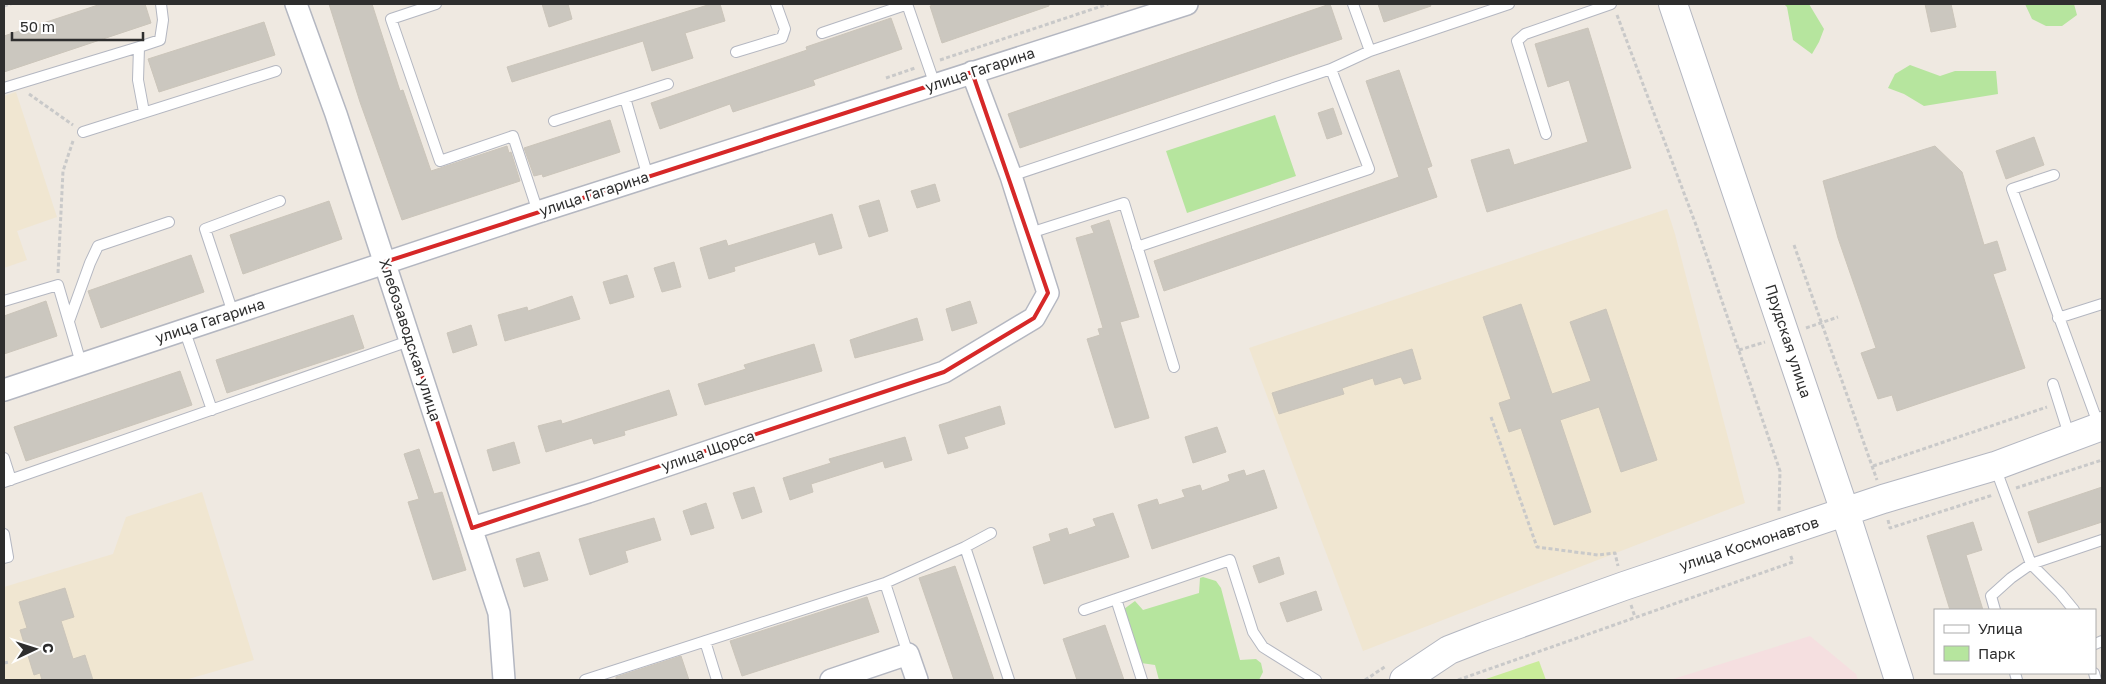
<svg xmlns="http://www.w3.org/2000/svg" width="2106" height="684" font-family="'Golos Text',sans-serif">
<rect width="100%" height="100%" fill="#efe9e1"/>
<path fill="#f0e6d1" d="M16,92L57,217L17,231L27,260L4,268V96Z
M1667,209L1675,234L1745,503L1363,651L1249,348Z
M202,492L254,660L185,680H4V587L113,554L126,517Z"/>
<path fill="#f5dfe0" d="M1810,636L1856,674L1858,680H1670Z"/>
<path fill="#b6e59e" d="M1784,4H1809L1824,29L1819,42L1812,54L1793,40L1787,7Z
M2025,4H2074L2077,15L2062,26H2046L2032,19Z
M1910,65L1940,76L1955,71H1996L1998,94L1924,106L1904,94L1888,88L1895,74Z
M1275,115L1296,176L1187,213L1166,151Z
M1203,577L1216,581L1221,588L1240,660L1256,659L1261,663L1263,672L1259,680H1159L1155,665L1141,663L1124,609L1135,601L1143,610L1199,593L1200,578Z"/>
<path fill="#c9ec9a" d="M1539,661L1546,680H1483Z"/>
<path fill="#cbc7bf" stroke="#cbc5ba" d="M101,4H145L151,23L4,72V36Z
M329,4H372L400,91L403,90L431,171L507,146L509,153L511,152L520,181L402,220L360,102Z
M542,4H568L572,19L549,27Z
M711,4H720L725,21L685,33L693,58L652,71L643,41L512,82L507,67Z
M937,4H1049V6L942,43L930,6Z
M1330,4L1342,39L1020,148L1008,114Z
M1378,4H1430L1431,6L1384,22Z
M1925,4H1951L1956,27L1931,32Z
M891,18L902,49L813,80L815,85L733,112L730,104L660,129L651,103L807,50L806,47Z
M264,22L275,55L159,92L148,59Z
M1588,28L1631,168L1487,212L1471,160L1509,149L1514,165L1588,142L1569,80L1548,87L1535,44Z
M1399,70L1432,166L1427,168L1437,197L1164,291L1154,261L1399,177L1366,81Z
M1333,108L1342,134L1327,139L1318,113Z
M610,120L620,152L543,177L542,174L534,176L524,148Z
M2034,137L2044,165L2006,179L1996,151Z
M1935,146L1962,172L1984,245L1997,241L2006,270L1993,274L2025,368L1897,411L1892,395L1878,399L1861,353L1876,348L1838,238L1823,181Z
M935,184L940,201L917,208L911,191Z
M879,200L888,231L869,237L859,206Z
M329,201L342,239L243,274L230,235Z
M832,214L842,248L819,255L815,242L734,267L735,271L709,279L700,248L726,240L728,246Z
M1109,220L1139,317L1120,322L1149,418L1115,428L1087,339L1100,335L1098,329L1103,328L1076,238L1094,233L1091,226Z
M191,255L204,292L101,328L88,291Z
M674,262L681,287L662,292L654,268Z
M627,275L634,297L610,304L603,282Z
M572,296L580,319L505,341L498,315L527,307L528,311Z
M46,301L57,336L4,354V316Z
M970,301L977,323L952,331L946,309Z
M1521,304L1552,394L1591,381L1570,322L1606,309L1657,460L1621,472L1599,407L1560,420L1591,512L1554,525L1521,428L1509,432L1499,403L1511,399L1483,317Z
M353,315L364,348L227,393L216,360Z
M917,318L923,340L855,358L850,340Z
M471,325L477,345L453,353L447,333Z
M814,344L822,371L705,405L698,384L746,369L744,365Z
M1412,349L1421,379L1404,384L1401,377L1375,385L1373,378L1342,388L1344,394L1279,414L1272,393Z
M180,371L192,405L26,461L14,427Z
M669,390L677,415L624,431L625,435L594,444L592,438L546,452L538,426L561,420L562,424Z
M1000,406L1005,424L964,437L968,448L948,454L939,425Z
M1217,427L1226,452L1193,463L1185,437Z
M905,437L912,460L885,468L883,461L811,484L813,492L790,500L783,478L831,463L829,459Z
M514,442L520,463L493,471L487,450Z
M419,449L434,494L442,492L466,570L433,580L408,502L419,499L404,454Z
M1244,470L1246,476L1264,470L1277,508L1152,549L1138,505L1157,499L1159,505L1185,497L1182,490L1200,485L1202,491L1230,481L1228,475Z
M754,487L762,512L742,519L733,493Z
M2102,487V522L2038,543L2028,512Z
M706,503L714,528L691,535L683,511Z
M1113,513L1129,557L1044,584L1033,547L1051,541L1049,534L1067,528L1069,535L1096,526L1093,519Z
M654,518L661,540L625,551L628,562L590,575L579,539Z
M1973,522L1982,550L1966,555L1983,610H1950L1927,536Z
M539,552L548,580L524,587L516,559Z
M1279,557L1284,574L1259,583L1253,566Z
M955,566L994,680H954L919,578Z
M65,588L74,617L61,621L73,659L85,655L93,680H42L40,673L34,675L20,630L27,628L19,602Z
M1316,591L1322,610L1287,622L1280,603Z
M867,597L879,632L742,676L730,641Z
M1105,625L1124,680H1077L1063,639Z
M681,656L689,680H616V677Z"/>
<g fill="none" stroke-linecap="round" stroke-linejoin="round">
<g stroke="#b4b7c1" stroke-width="12">
<path id="lane" d="M436,4L391,19L440,161L513,136L538,212
M907,4L935,85
M1353,4L1370,51
M822,33L908,4
M736,52L782,38L785,29L776,4
M4,88L139,47
M625,98L648,177
M144,112L138,80L139,47L160,40L163,20L161,4
M554,121L668,84
M83,132L276,71
M1546,134L1517,41L1525,34L1611,4
M2054,175L2012,189L2099,426
M1011,176L1331,69L1370,51L1509,4
M1030,233L1124,203L1174,367
M1137,247L1369,169L1331,69
M4,301L58,285L81,363
M233,313L205,229L280,201
M2058,318L2102,304
M69,321L90,263L98,246L169,222
M184,329L212,410
M2053,384L2070,438
M4,458L11,480
M1995,467L2031,564L2102,540
M4,482L409,341
M991,533L965,547L1009,680
M4,534L8,557L4,558
M885,583L908,654
M1116,599L1142,680
M1084,610L1230,560L1253,632L1263,647L1316,680
M1995,610L1991,596L2011,578L2031,564L2060,593L2074,610
M705,641L717,680
M2095,644L2102,641
M2015,673L2017,680
M2094,673L2096,680
M585,680L885,583L965,547"/>
</g>
<g stroke="#b4b7c1" stroke-width="24">
<path id="street" d="M296,4L336,114L499,613L504,680
M4,390L538,212L1187,4
M472,528L588,492L944,372L1034,318L1048,293L1011,176L972,72
M831,680L908,654L917,680"/>
</g>
<g stroke="#b4b7c1" stroke-width="30">
<path id="secondary" d="M1673,4L1845,512L1899,680
M1404,680L1449,650L1485,636L1624,586L1883,499L1995,466L2102,426"/>
</g>
<path stroke="#c9c9c9" stroke-width="3" stroke-dasharray="4 2.5" stroke-linecap="butt" d="M4,6L11,4
M1617,15L1696,225L1780,471L1779,512
M940,60L1108,4
M886,78L915,68
M29,94L73,125
M1794,245L1877,480
M58,273L63,171L73,141
M1806,328L1838,317
M1739,350L1765,342
M1491,417L1537,547L1598,555L1615,553L1618,566
M1873,466L2047,407
M2016,488L2102,460
M1888,520L1890,528L1993,495
M1631,605L1635,617
M4,663L9,662
M1365,680L1386,666
M1458,680L1793,562L1790,554"/>
<use href="#lane" stroke="#fff" stroke-width="10"/>
<use href="#street" stroke="#fff" stroke-width="21"/>
<use href="#secondary" stroke="#fff" stroke-width="28"/>
</g>
<path fill="none" stroke="#d62828" stroke-width="4" stroke-linejoin="round" d="M972,72L1048,293L1034,318L944,372L472,528L385,262Z"/>
<g text-anchor="middle" stroke-width="4.5" stroke-linejoin="round" paint-order="stroke">
<g font-size="15" fill="#2e2e2e" stroke="#fff">
<text transform="translate(980 70) rotate(-18)" y="5">улица Гагарина</text>
<text transform="translate(594 194) rotate(-18)" y="5">улица Гагарина</text>
<text transform="translate(210 321) rotate(-18)" y="5">улица Гагарина</text>
<text transform="translate(410 340) rotate(72)" y="5">Хлебозаводская улица</text>
<text transform="translate(1788 341) rotate(72)" y="5">Прудская улица</text>
<text transform="translate(708 451) rotate(-19)" y="5">улица Щорса</text>
<text transform="translate(1749 544) rotate(-18)" y="5">улица Космонавтов</text>
</g>
</g>
<rect width="2106" height="684" fill="none" stroke="#2e2e2e" stroke-width="10"/>
<rect x="1934" y="609" width="162" height="65" fill="#ffffff" stroke="#ababab"/>
<rect x="1944" y="625" width="25" height="8" fill="#ffffff" stroke="#ababab"/>
<text x="1978" y="634" font-size="15" fill="#2e2e2e">Улица</text>
<rect x="1944" y="646" width="25" height="15" fill="#b6e59e" stroke="#ababab"/>
<text x="1978" y="659" font-size="15" fill="#2e2e2e">Парк</text>
<g transform="translate(35 649) rotate(86)" stroke="#ffffff" stroke-width="4" paint-order="stroke">
<path d="M0-4L9 19L0 12L-9 19Z" fill="#2e2e2e"/>
<text y="-8" font-size="14" font-weight="bold" text-anchor="middle" fill="#2e2e2e">С</text>
</g>
<path d="M12 32v8h131v-8" fill="none" stroke="#2e2e2e" stroke-width="2.5"/>
<text x="20" y="32" font-size="15" fill="#2e2e2e" stroke="#ffffff" stroke-width="4" paint-order="stroke">50 m</text>
</svg>
